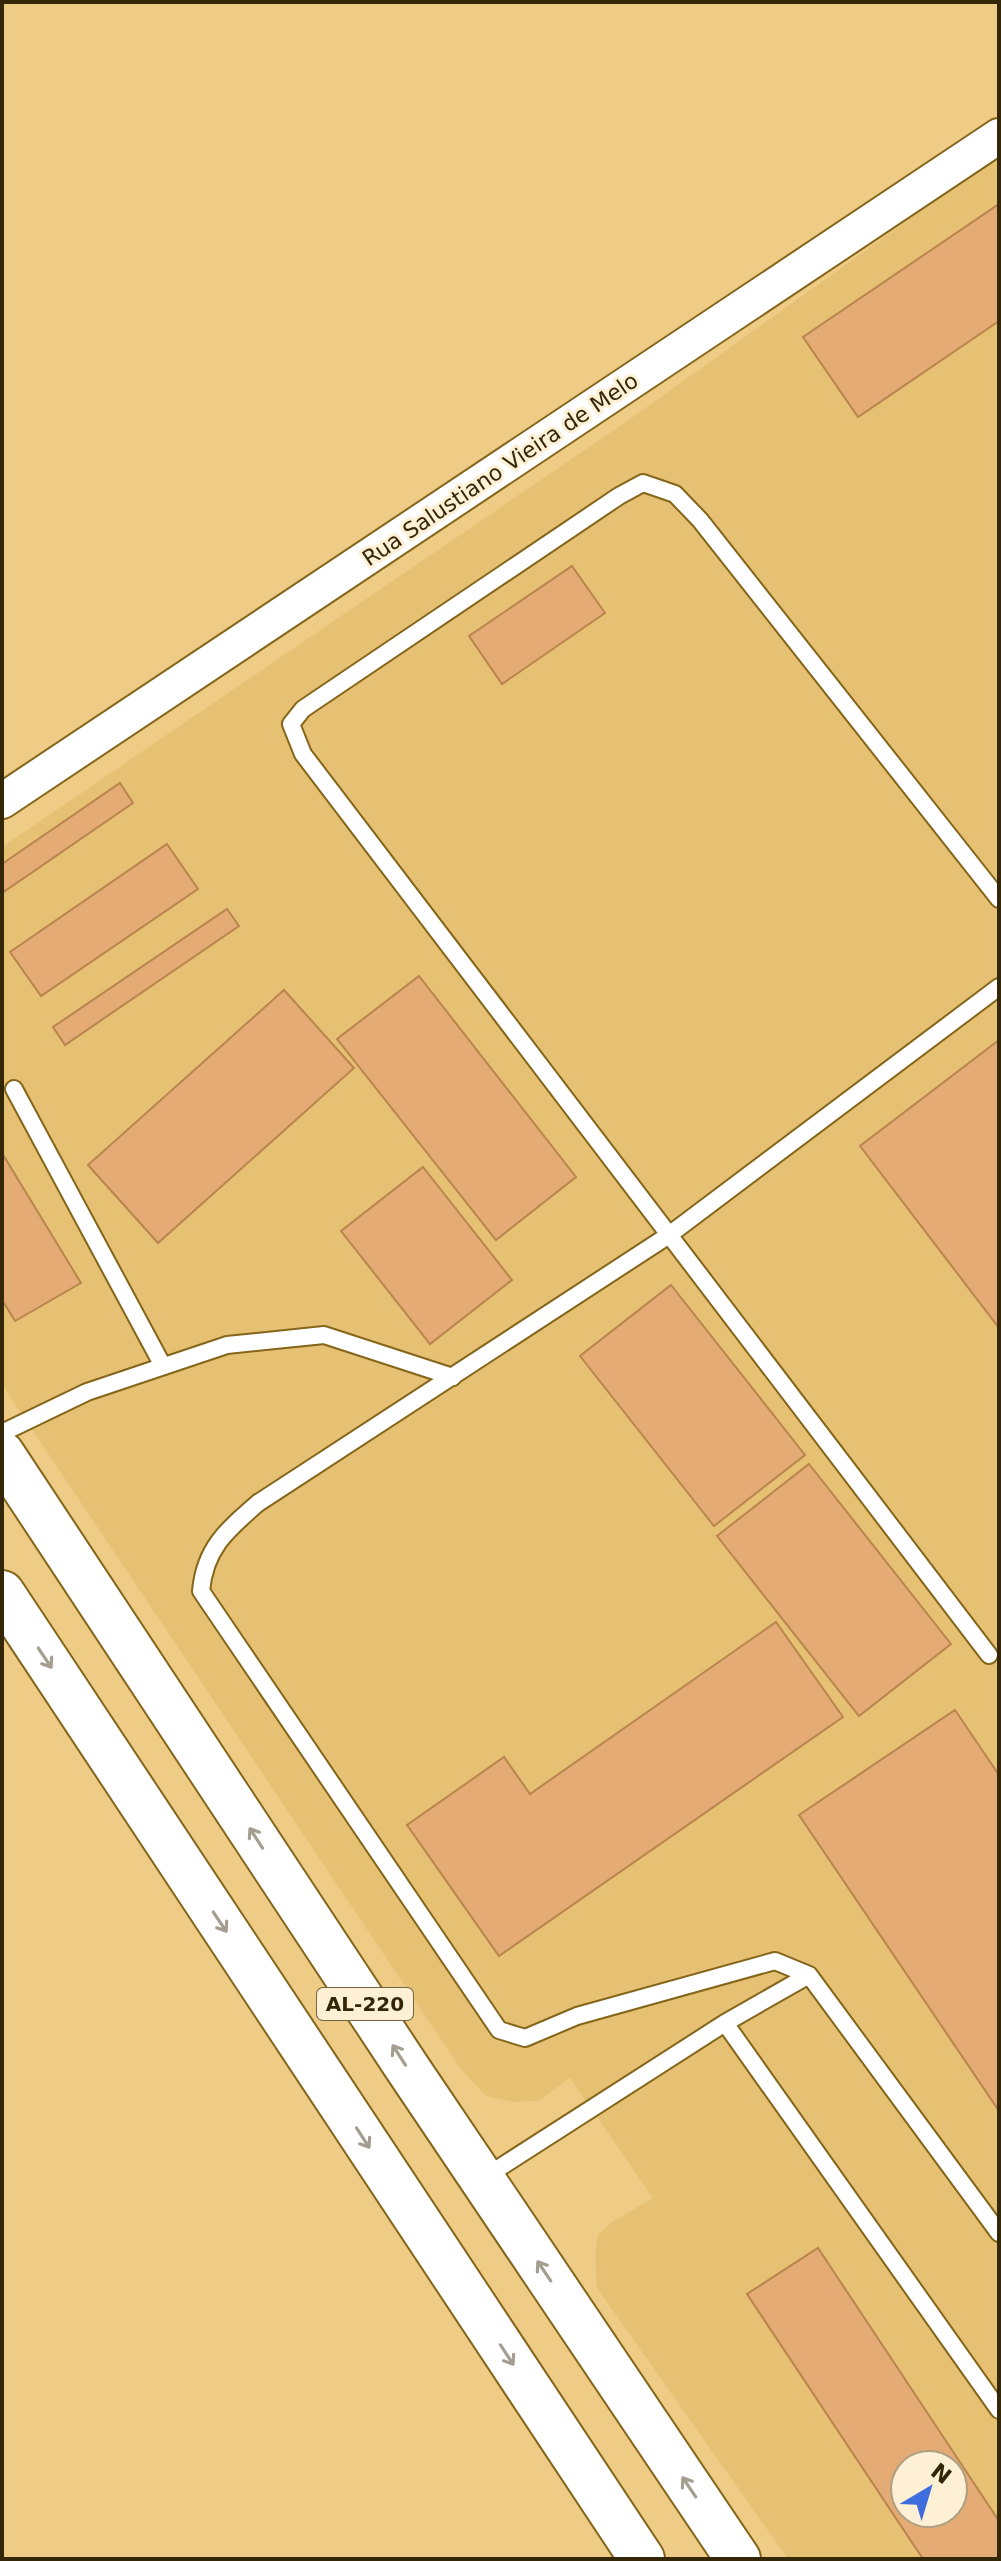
<svg xmlns="http://www.w3.org/2000/svg" width="1001" height="2561" font-family="'DejaVu Sans',sans-serif">
<rect width="100%" height="100%" fill="#eecc86"/>
<path fill="#e7c173" fill-rule="evenodd" d="M999,155V2559H788L597,2288L595,2255L598,2235L612,2222L653,2198L570,2078L539,2101L514,2102L486,2096L460,2068L2,1385V847L623,424ZM905,2465H953V2513H905Z"/>
<path fill="#e4ab75" stroke="#b9844e" stroke-width="2" fill-rule="evenodd" d="M999,204V321L858,417L803,337Z
M572,566L605,613L502,684L469,636Z
M120,783L133,803L2,893V864Z
M167,844L198,889L41,996L10,952Z
M227,909L239,926L65,1045L53,1027Z
M419,976L576,1177L496,1240L337,1039Z
M284,990L354,1068L158,1243L88,1165Z
M999,1040V1328L860,1146Z
M2,1153L81,1283L15,1321L2,1300Z
M423,1167L512,1280L430,1344L341,1231Z
M671,1285L805,1455L714,1526L580,1356Z
M809,1464L951,1644L859,1716L717,1536Z
M776,1622L843,1717L499,1956L407,1825L504,1757L530,1794Z
M955,1710L999,1775V2111L799,1815Z
M818,2248L999,2521V2559H923L747,2294ZM905,2465H953V2513H905Z"/>
<g fill="none" stroke-linecap="round" stroke-linejoin="round">
<g stroke="#84651a" stroke-width="20">
<path id="service" d="M999,987L669,1235L258,1503C227,1530 205,1548 201,1591L499,2030L525,2038L577,2016L775,1961L809,1975L999,2233
M14,1089L163,1366
M2,1433L87,1392L227,1345L324,1335L453,1377
M989,1655L303,754L291,724L303,709L619,496L643,483L675,494L700,520L999,899
M725,2023L999,2410
M485,2177L725,2023L809,1975"/>
</g>
<g stroke="#84651a" stroke-width="38">
<path id="minor" d="M2,801L999,136"/>
</g>
<g stroke="#84651a" stroke-width="48">
<path id="trunk" d="M2,1454L406,2066L738,2559
M2,1593L642,2559"/>
</g>
<use href="#service" stroke="#fff" stroke-width="16"/>
<use href="#minor" stroke="#fff" stroke-width="34"/>
<use href="#trunk" stroke="#fff" stroke-width="44"/>
</g>
<defs><path id="oneway-shaft" d="M-6 0H5M1.5-3L5.5 0L1.5 3" fill="none" stroke-width="1.6" stroke-linecap="round" stroke-linejoin="round" transform="scale(2)"/></defs>
<g stroke="#a49e90">
<use href="#oneway-shaft" transform="translate(45 1658) rotate(56)"/>
<use href="#oneway-shaft" transform="translate(256 1838) rotate(-123)"/>
<use href="#oneway-shaft" transform="translate(220 1922) rotate(56)"/>
<use href="#oneway-shaft" transform="translate(399 2055) rotate(-123)"/>
<use href="#oneway-shaft" transform="translate(363 2138) rotate(57)"/>
<use href="#oneway-shaft" transform="translate(544 2271) rotate(-124)"/>
<use href="#oneway-shaft" transform="translate(507 2355) rotate(57)"/>
<use href="#oneway-shaft" transform="translate(689 2487) rotate(-124)"/>
</g>
<g text-anchor="middle" stroke-width="6" stroke-linejoin="round" paint-order="stroke">
<rect fill="#fef0d5" stroke="#716346" stroke-width="2" x="317" y="1988" width="96" height="32" rx="6"/>
<g font-size="20" font-weight="bold" fill="#342708">
<text x="365" y="2011">AL-220</text>
</g>
<g font-size="22" fill="#342708" stroke="#fef0d5">
<text transform="translate(500 469) rotate(-34)" y="8">Rua Salustiano Vieira de Melo</text>
</g>
</g>
<rect width="1001" height="2561" fill="none" stroke="#342708" stroke-width="8"/>
<g transform="translate(929 2489) rotate(38)"><circle r="38" fill="#fef0d5" stroke="#ada083" stroke-width="2"/>
<path d="M0-6L14 30L0 20L-14 30Z" fill="#406dde"/>
<text y="-12" font-size="22" font-weight="bold" text-anchor="middle" fill="#342708">N</text>
</g>
</svg>
